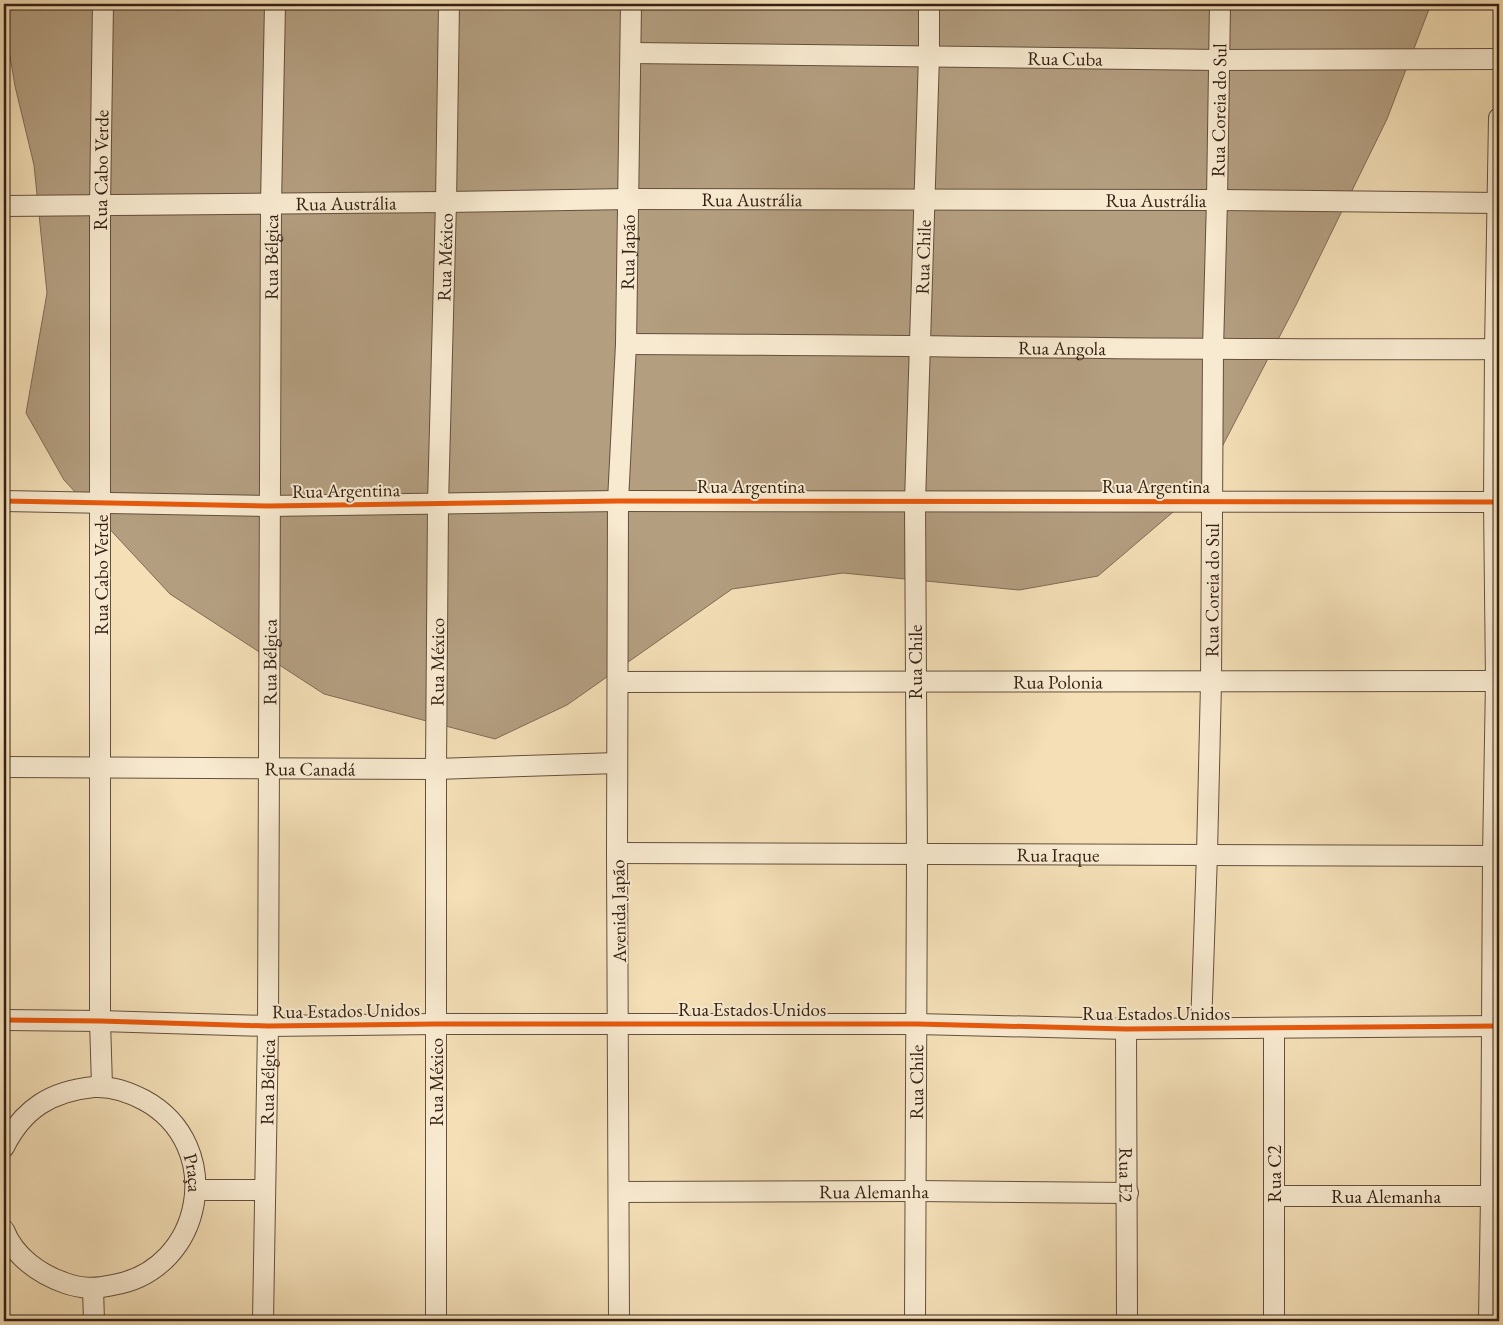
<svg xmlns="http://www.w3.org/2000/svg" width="1503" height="1325" font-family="'EB Garamond',serif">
<rect width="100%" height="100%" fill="#f4dfb7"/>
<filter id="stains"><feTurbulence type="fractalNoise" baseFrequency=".004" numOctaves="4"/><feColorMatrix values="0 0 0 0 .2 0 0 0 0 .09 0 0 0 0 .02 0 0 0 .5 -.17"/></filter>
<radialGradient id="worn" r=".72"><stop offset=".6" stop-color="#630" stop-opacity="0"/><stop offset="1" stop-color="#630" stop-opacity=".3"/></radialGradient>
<path fill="#b39e80" stroke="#806c55" d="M4,4H1431L1387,119L1296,305L1200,489L1098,576L1019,590L843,573L732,589L567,705L495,739L324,694L170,594L64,480L26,413L47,293L34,165L15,86L4,21Z"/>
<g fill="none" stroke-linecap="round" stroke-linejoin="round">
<g stroke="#64503d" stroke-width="22">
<g id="minor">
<path id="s1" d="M631,53L1220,60L1499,59"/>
<path id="s2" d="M4,206L446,202L629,199L1217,200L1499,203"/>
<path id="s3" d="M626,344C917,345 1208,351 1499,349"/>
<path d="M4,501L269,506L618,501L1499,502"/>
<path id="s4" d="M618,682L1499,681"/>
<path id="s5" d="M4,767L436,769L617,763"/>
<path id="s6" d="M617,853L1499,856"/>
<path d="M4,1020L100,1021L268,1026L436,1024H917L1126,1029L1499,1026"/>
<path id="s7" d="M1201,1028L1207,854L1211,683L1213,349L1217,200L1220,4"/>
<path d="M1274,1028V1321"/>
<path id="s8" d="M1126,1029L1127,1321"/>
<path id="s9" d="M102,1086L100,1021V206L103,4"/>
<path id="s10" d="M4,1147C23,1109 51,1091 94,1087C111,1086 129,1092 144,1100C227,1145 204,1270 113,1285C95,1289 82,1289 65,1283C39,1274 14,1256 4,1230"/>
<path d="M196,1190H265"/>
<path id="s11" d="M619,1192L915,1191L1128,1193"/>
<path id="s12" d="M1274,1196H1499"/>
<path d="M93,1289L94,1321"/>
<path id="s13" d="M263,1321L268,1026L271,204L275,4"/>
<path id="s14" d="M436,1321V769L438,503L446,202L449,4"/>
<path id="s15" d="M619,1321L617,853L618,501L626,344L631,4"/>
<path id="s16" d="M915,1321L917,855L915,502L929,55V4"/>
<path d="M1489,1321L1491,1196L1493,856L1496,681L1494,502L1495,349L1499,118"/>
</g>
</g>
<use href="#minor" stroke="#f8ead0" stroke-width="20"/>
<g stroke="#f8ead0" stroke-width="8">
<path id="cycleway" d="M4,501L269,506L618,501L1499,502
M4,1020L100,1021L268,1026L436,1024H917L1126,1029L1499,1026"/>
</g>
<use href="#cycleway" stroke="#e8590c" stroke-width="5"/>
</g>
<g text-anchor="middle" stroke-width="4" stroke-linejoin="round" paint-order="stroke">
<g font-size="19" fill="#342014" stroke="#f8ead0">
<text dy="7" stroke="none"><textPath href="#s1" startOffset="434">Rua Cuba</textPath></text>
<text dy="7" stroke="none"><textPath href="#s7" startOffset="918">Rua Coreia do Sul</textPath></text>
<text dy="7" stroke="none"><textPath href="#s9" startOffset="916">Rua Cabo Verde</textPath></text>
<text dy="7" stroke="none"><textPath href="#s2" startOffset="748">Rua Austrália</textPath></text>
<text dy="7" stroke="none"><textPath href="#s2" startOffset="1152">Rua Austrália</textPath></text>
<text dy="7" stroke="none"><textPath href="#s2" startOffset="342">Rua Austrália</textPath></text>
<text dy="7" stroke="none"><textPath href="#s15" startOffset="1069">Rua Japão</textPath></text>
<text dy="7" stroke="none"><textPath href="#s13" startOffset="1064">Rua Bélgica</textPath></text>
<text dy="7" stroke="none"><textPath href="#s14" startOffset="1064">Rua México</textPath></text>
<text dy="7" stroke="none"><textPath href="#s16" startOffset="1064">Rua Chile</textPath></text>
<text dy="7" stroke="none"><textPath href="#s3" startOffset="436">Rua Angola</textPath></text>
<text x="751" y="493">Rua Argentina</text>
<text x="1156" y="493">Rua Argentina</text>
<text transform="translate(346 490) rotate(-1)" y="7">Rua Argentina</text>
<text transform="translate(101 575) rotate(-90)" y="7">Rua Cabo Verde</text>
<text dy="7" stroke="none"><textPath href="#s7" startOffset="438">Rua Coreia do Sul</textPath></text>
<text dy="7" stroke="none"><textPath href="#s13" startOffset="659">Rua Bélgica</textPath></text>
<text dy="7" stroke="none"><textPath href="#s14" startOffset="659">Rua México</textPath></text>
<text transform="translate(915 662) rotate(-90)" y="7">Rua Chile</text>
<text dy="7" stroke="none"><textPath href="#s4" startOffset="440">Rua Polonia</textPath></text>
<text dy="7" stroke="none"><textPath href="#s5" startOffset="306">Rua Canadá</textPath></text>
<text dy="7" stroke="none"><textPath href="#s6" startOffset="441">Rua Iraque</textPath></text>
<text transform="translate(618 911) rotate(-91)" y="7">Avenida Japão</text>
<text x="752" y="1016">Rua Estados Unidos</text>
<text transform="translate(346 1010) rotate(-1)" y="7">Rua Estados Unidos</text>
<text x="1156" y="1020">Rua Estados Unidos</text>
<text dy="7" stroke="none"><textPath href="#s13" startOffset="239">Rua Bélgica</textPath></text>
<text transform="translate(436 1082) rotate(-90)" y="7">Rua México</text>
<text dy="7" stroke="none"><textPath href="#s16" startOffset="239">Rua Chile</textPath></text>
<text dy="7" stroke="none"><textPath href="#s10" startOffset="258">Praça</textPath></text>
<text transform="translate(1274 1174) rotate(-90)" y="7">Rua C2</text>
<text dy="7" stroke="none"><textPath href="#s8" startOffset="146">Rua E2</textPath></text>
<text dy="7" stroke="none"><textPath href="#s11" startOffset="255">Rua Alemanha</textPath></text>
<text dy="7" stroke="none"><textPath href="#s12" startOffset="112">Rua Alemanha</textPath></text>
</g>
</g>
<rect width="1503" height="1325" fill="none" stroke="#f4dfb7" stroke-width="20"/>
<rect x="5" y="5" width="1493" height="1315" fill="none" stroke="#342014" stroke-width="2.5"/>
<rect x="10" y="10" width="1483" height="1305" fill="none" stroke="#342014"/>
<rect width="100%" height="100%" filter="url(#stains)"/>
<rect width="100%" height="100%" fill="url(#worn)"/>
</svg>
